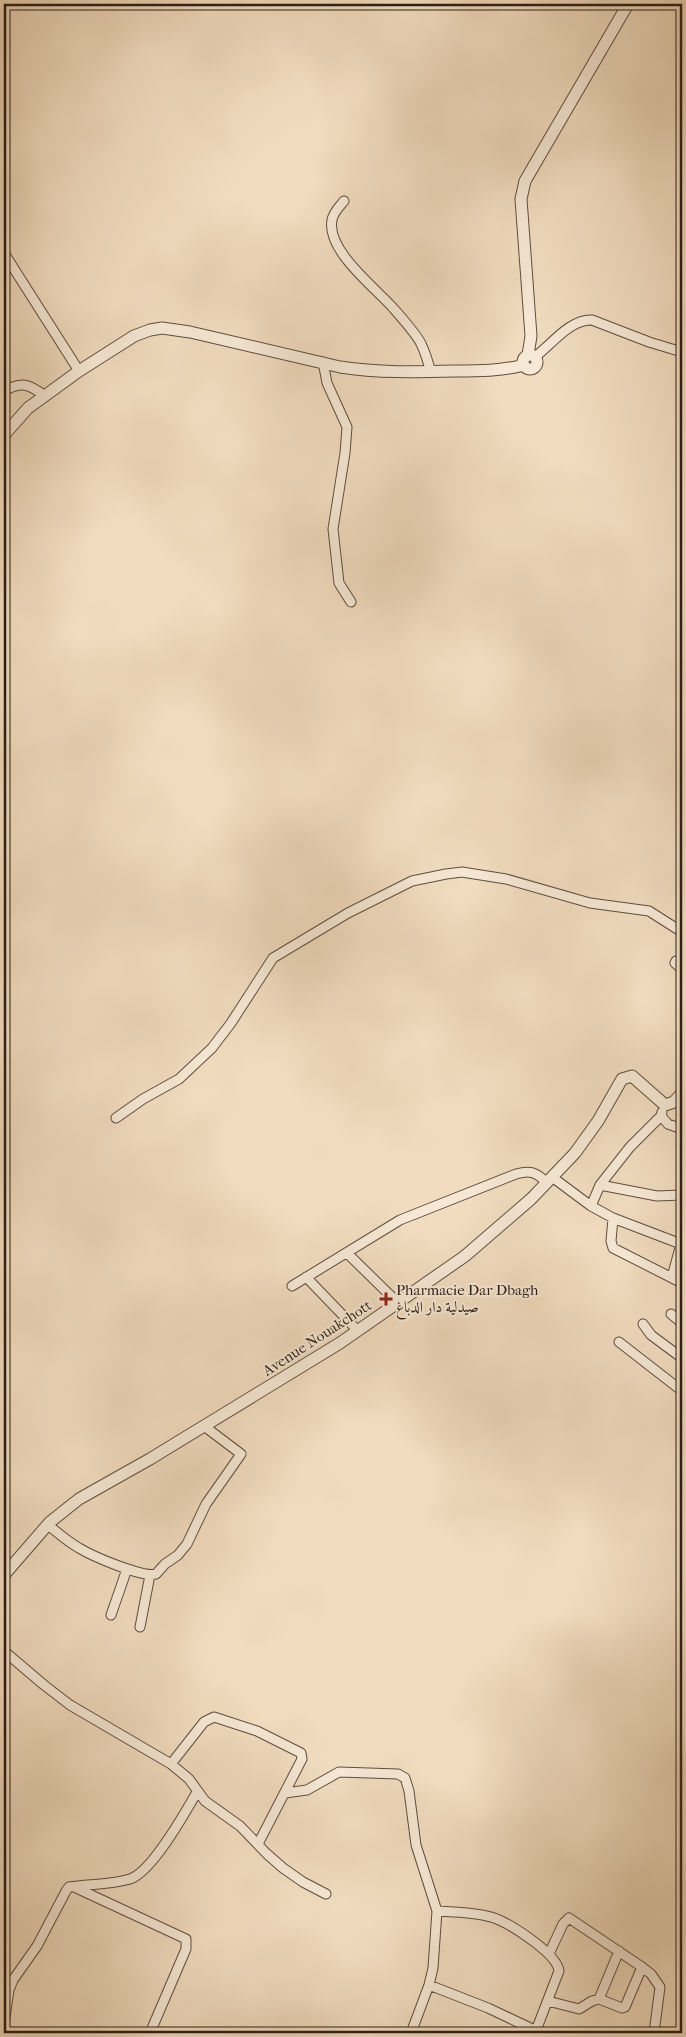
<svg xmlns="http://www.w3.org/2000/svg" width="686" height="2037" font-family="'IM FELL French Canon',Amiri,serif">
<rect width="100%" height="100%" fill="#f1dcbf"/>
<filter id="stains"><feTurbulence type="fractalNoise" baseFrequency=".004" numOctaves="4"/><feColorMatrix values="0 0 0 0 .2 0 0 0 0 .09 0 0 0 0 .02 0 0 0 .5 -.17"/></filter>
<radialGradient id="worn" r=".72"><stop offset=".6" stop-color="#630" stop-opacity="0"/><stop offset="1" stop-color="#630" stop-opacity=".3"/></radialGradient>
<g fill="none" stroke-linecap="round" stroke-linejoin="round">
<g stroke="#5e4c40" stroke-width="11">
<path id="minor" d="M344,201C339,207 333,213 332,220C326,251 377,289 394,309C401,317 419,337 422,346C426,354 428,363 431,372
M4,253L79,371
M535,357C552,344 570,319 592,320L649,342L682,352
M323,362L327,383L347,427L345,453L333,529L339,583L351,602
M4,391C22,381 29,384 45,396
M682,961H676L675,963L682,969
M662,1112L661,1116L668,1124L682,1129
M661,1116L630,1147L600,1185L657,1196L682,1195
M116,1118L143,1099L179,1079L212,1048L231,1023L273,958L348,913L412,881L446,874L462,872L506,879L590,903L649,911L682,932
M552,1177L591,1206L613,1218L681,1244L682,1239
M591,1206L600,1185
M613,1218L611,1241L613,1248L682,1283
M348,1254L398,1303
M306,1277L358,1331
M672,1277L681,1244
M292,1286L400,1220L516,1174C530,1170 536,1172 546,1182
M671,1314L682,1323
M643,1324L651,1335L682,1358
M619,1342L682,1391
M48,1525C58,1533 68,1542 79,1548C92,1556 143,1578 156,1574L165,1564L178,1555L187,1544L206,1504L241,1454L204,1426
M111,1615L127,1569
M140,1627L150,1575
M4,1651L44,1685L70,1705L171,1764L189,1779L205,1801L240,1826L267,1854L283,1868L303,1882L326,1894
M171,1764L204,1722L214,1717L257,1731L301,1753L302,1759L258,1844
M285,1793L307,1790L339,1772L398,1774L405,1778L409,1791L416,1845L437,1911L433,1968L429,1985L411,2033
M74,1887L186,1939V1949L150,2033
M437,1911C455,1912 474,1912 491,1917C508,1922 557,1953 559,1971L535,2033
M549,1954L563,1924L569,1918L642,1967L651,1974L660,1987L654,2033
M429,1985L488,2008L541,2033
M599,1999L619,1951
M548,2001L579,2009L592,2001L599,1999L622,2008L625,2007L642,1967
M4,2024L9,1990L13,1980L37,1946L66,1891L69,1887C89,1884 110,1885 130,1879C152,1872 185,1813 197,1792"/>
</g>
<g stroke="#5e4c40" stroke-width="13">
<path id="tertiary" d="M523 362a7 7 0 1 1 14 0a7 7 0 1 1-14 0Z
M528,355L531,336L521,199L525,181L628,4
M4,435L28,408L79,371L134,336L150,330L162,328L190,332L340,367C378,373 417,372 455,371C478,371 501,371 524,365
M4,1575L50,1522L79,1499L150,1459L340,1343L465,1256L531,1199L575,1153L598,1121L622,1079L632,1076L665,1105L674,1102L682,1093"/>
</g>
<use href="#minor" stroke="#f6e8d5" stroke-width="9"/>
<use href="#tertiary" stroke="#f6e8d5" stroke-width="11"/>
</g>
<path fill="#8f2418" stroke="#f6e8d5" stroke-width="2" d="M383.5 1291.5h5v5h5v5h-5v5h-5v-5h-5v-5h5z"/>
<g text-anchor="middle" stroke-width="4" stroke-linejoin="round" paint-order="stroke">
<g font-size="15" fill="#2d1c15" stroke="#f6e8d5" text-anchor="start">
<text x="396" y="1295">Pharmacie Dar Dbagh<tspan x="396" dy="17">صيدلية دار الدباغ</tspan></text>
</g>
<g font-size="15" fill="#2d1c15" stroke="#f6e8d5">
<text transform="translate(317 1338) rotate(-33)" y="5">Avenue Nouakchott</text>
</g>
</g>
<rect width="686" height="2037" fill="none" stroke="#f1dcbf" stroke-width="20"/>
<rect x="5" y="5" width="676" height="2027" fill="none" stroke="#2d1c15" stroke-width="2.5"/>
<rect x="10" y="10" width="666" height="2017" fill="none" stroke="#2d1c15"/>
<rect width="100%" height="100%" filter="url(#stains)"/>
<rect width="100%" height="100%" fill="url(#worn)"/>
</svg>
